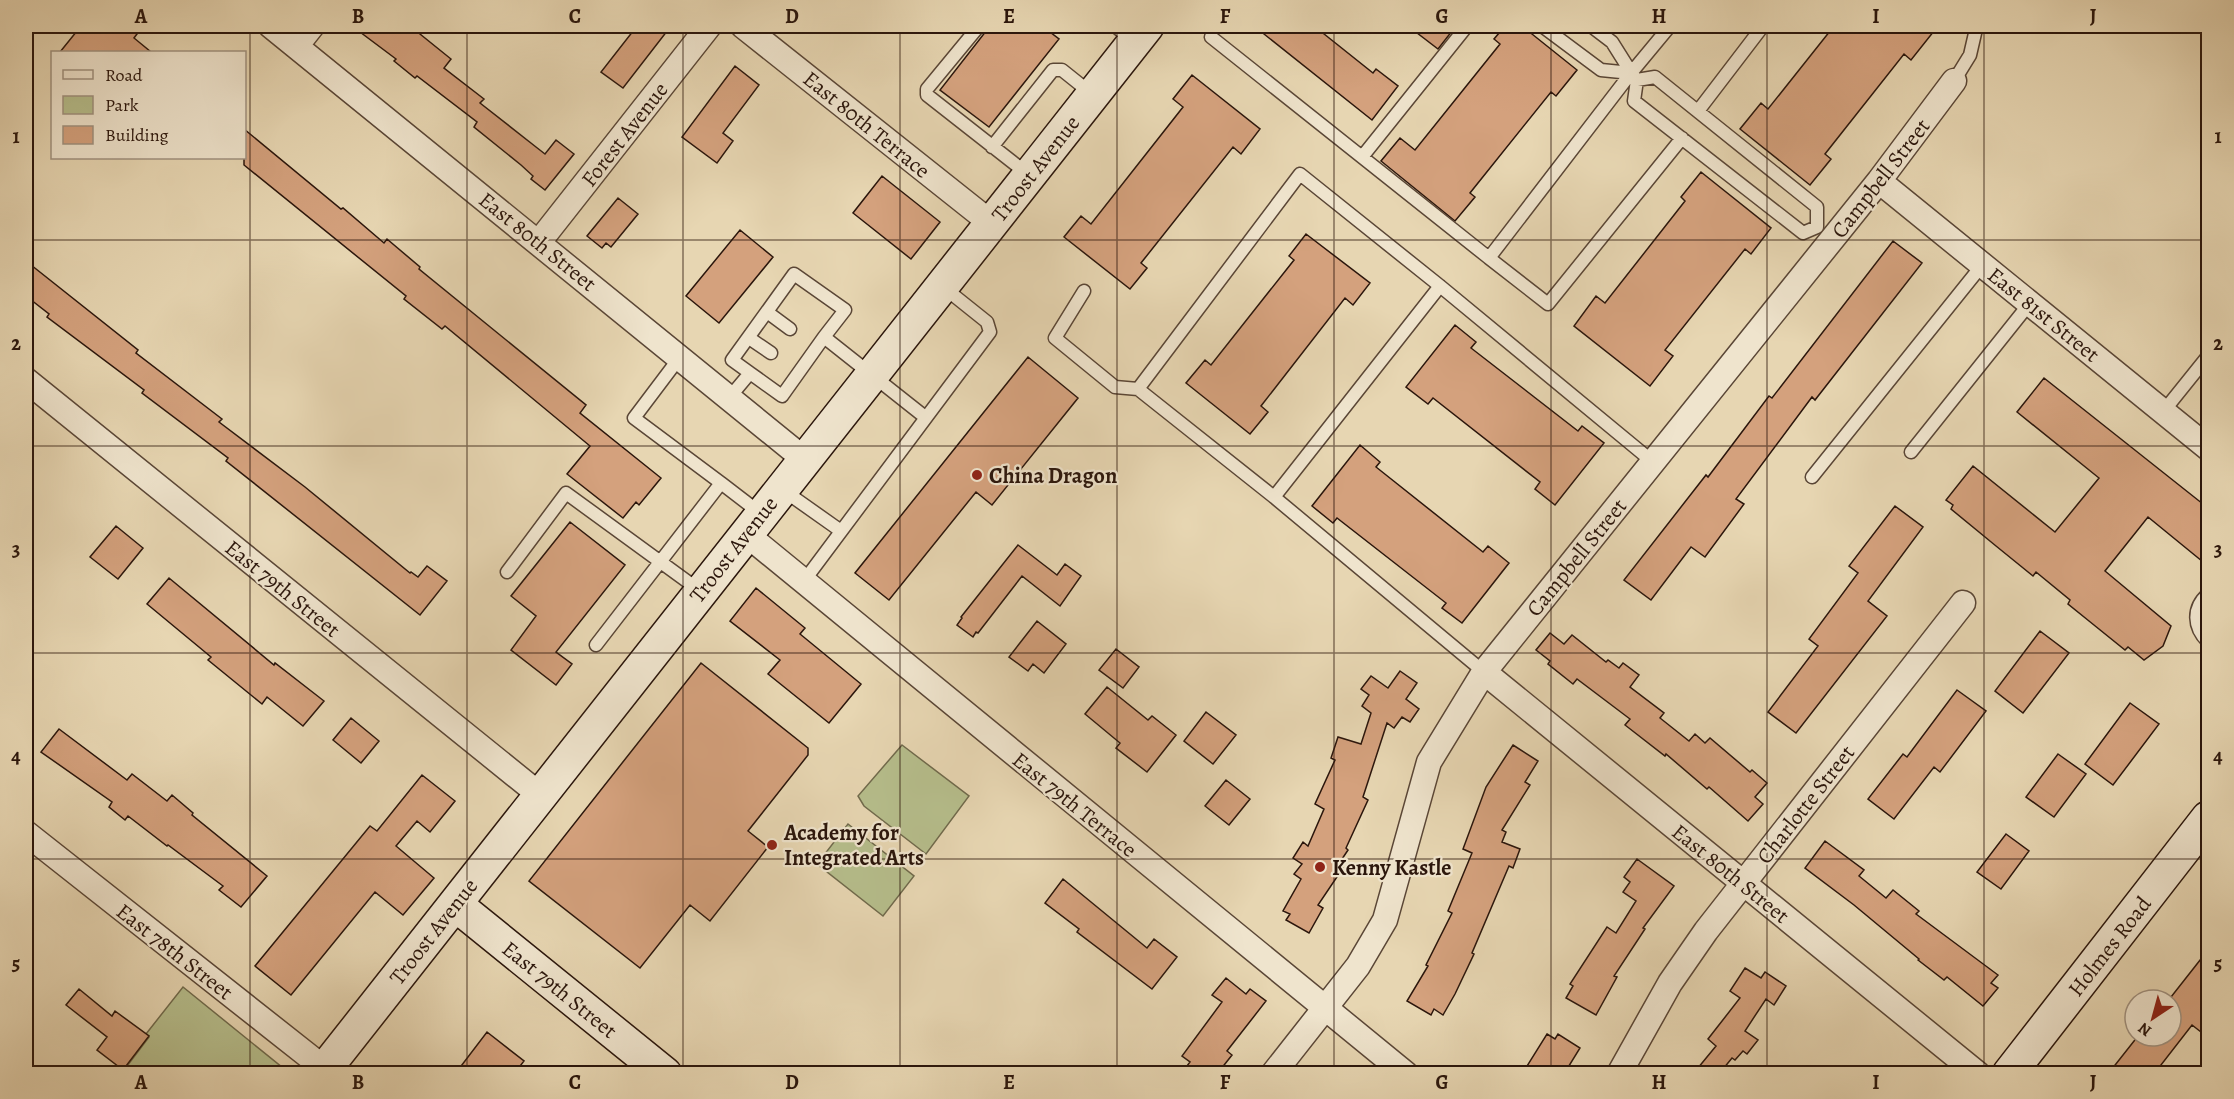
<svg xmlns="http://www.w3.org/2000/svg" width="2234" height="1099" font-family="Alegreya,serif">
<rect width="100%" height="100%" fill="#e7d6b2"/>
<filter id="stains"><feTurbulence type="fractalNoise" baseFrequency=".00333" numOctaves="4"/><feColorMatrix values="0 0 0 0 .2 0 0 0 0 .09 0 0 0 0 .02 0 0 0 .5 -.17"/></filter>
<radialGradient id="worn" r=".72"><stop offset=".6" stop-color="#630" stop-opacity="0"/><stop offset="1" stop-color="#630" stop-opacity=".3"/></radialGradient>
<path fill="#b6be8c" stroke="#706a4c" stroke-width="1.5" d="M902,745L969,796L926,854L864,806L858,796Z
M848,824L914,876L883,916L817,864Z
M183,987L283,1068L279,1074L200,1073L192,1067L186,1073L121,1074L149,1037L146,1034Z"/>
<path fill="#d4a17d" stroke="#2b160c" stroke-width="1.5" d="M81,26H143L134,38L151,52H60Z
M352,26H410L451,59L444,68L484,99L480,103L536,147L545,154L556,140L574,154L545,190L531,179L533,176L521,165L474,127L477,122L417,76L415,78L394,61L396,59Z
M637,26H671L623,88L601,72Z
M990,26H1042L1059,39L989,127L940,90Z
M1254,26H1314L1373,73L1376,69L1398,86L1372,120Z
M1408,26H1456L1438,49Z
M1505,26H1522L1577,70L1556,96L1551,92L1470,193L1475,197L1455,221L1381,161L1400,138L1415,150L1500,44L1494,39Z
M1834,26H1938L1911,60L1904,54L1825,154L1831,159L1810,185L1740,129L1761,103L1768,109Z
M735,66L759,85L723,133L733,141L717,163L682,137Z
M1192,75L1260,129L1241,154L1233,147L1141,263L1147,268L1130,289L1064,237L1081,216L1091,224L1183,107L1173,99Z
M244,129L341,209L343,208L384,243L387,239L420,267L419,269L586,405L580,413L661,478L639,505L636,502L623,518L567,474L590,446L445,326L442,329L404,299L406,296L244,165Z
M1701,172L1771,228L1751,254L1745,249L1665,350L1673,356L1650,386L1574,326L1596,296L1605,303L1685,201L1681,197Z
M882,176L940,222L911,259L853,213Z
M618,198L638,214L611,247L606,243L602,248L587,236Z
M740,230L773,257L719,323L686,296Z
M1306,234L1370,283L1353,305L1345,298L1261,406L1268,412L1250,434L1186,383L1205,360L1211,365L1294,260L1289,256Z
M1893,241L1922,263L1815,400L1812,397L1736,499L1744,504L1705,557L1691,547L1651,600L1624,580L1706,475L1708,477L1769,396L1772,398Z
M26,261L138,350L136,353L222,419L219,422L305,487L410,573L411,572L418,577L427,566L447,581L420,615L226,461L228,458L142,393L144,390L47,317L49,314L26,296Z
M1455,325L1476,342L1471,348L1578,431L1582,426L1604,443L1555,505L1535,489L1540,482L1433,398L1428,404L1406,387Z
M1028,357L1078,398L992,505L976,492L889,600L855,573Z
M2044,378L2208,508V566L2148,517L2105,571L2171,626L2163,646L2144,660L2128,647L2125,650L2089,621L2068,604L2070,600L2036,572L2033,576L1996,546L1951,509L1953,505L1946,500L1973,466L2055,532L2099,478L2017,412Z
M1360,445L1380,462L1376,467L1483,552L1488,546L1509,563L1462,623L1442,608L1446,603L1337,518L1333,523L1312,506Z
M1895,506L1923,527L1868,601L1887,616L1796,733L1768,712L1818,646L1809,639L1858,573L1849,566Z
M570,522L625,565L556,652L572,664L556,685L511,650L536,616L511,596Z
M116,526L143,548L118,579L90,557Z
M1018,545L1057,575L1065,564L1081,576L1060,606L1022,576L978,633L976,632L973,637L957,625L962,618L961,617Z
M169,578L274,665L275,663L324,701L303,726L267,697L262,704L208,660L211,657L147,604Z
M756,588L805,628L800,634L861,684L829,723L768,674L780,660L730,621Z
M1037,621L1066,644L1044,673L1033,664L1028,671L1009,657Z
M2040,631L2069,653L2023,713L1995,691Z
M1550,633L1564,644L1572,635L1606,662L1608,660L1619,668L1623,663L1639,675L1630,687L1664,713L1660,718L1689,741L1695,734L1705,743L1710,738L1750,772L1752,770L1767,783L1755,797L1763,804L1748,821L1709,787L1707,789L1666,754L1665,756L1625,725L1630,719L1577,679L1573,684L1548,664L1550,661L1536,650Z
M1116,649L1139,667L1123,688L1099,670Z
M701,663L808,748V755L748,831L768,847L710,921L690,905L640,968L529,881Z
M1400,671L1417,683L1406,699L1419,709L1410,722L1402,717L1394,728L1387,723L1363,797L1368,800L1346,848L1348,850L1338,865L1343,868L1318,905L1323,908L1309,933L1286,920L1290,914L1283,911L1301,879L1294,874L1302,864L1293,858L1303,842L1308,846L1324,809L1315,804L1335,760L1331,758L1338,737L1361,744L1371,713L1362,706L1369,695L1361,689L1371,676L1388,688Z
M1107,687L1148,720L1152,716L1176,735L1147,772L1116,748L1120,743L1085,714Z
M1957,690L1986,711L1940,772L1934,767L1894,819L1868,799L1903,754L1907,757Z
M2130,703L2159,724L2113,785L2085,764Z
M1206,712L1236,735L1213,764L1184,741Z
M351,718L379,741L361,763L333,740Z
M59,729L127,780L132,774L167,801L172,795L193,813L192,815L267,876L241,907L219,890L223,886L168,845L167,846L128,816L125,820L109,807L112,802L41,752Z
M1513,745L1538,761L1525,782L1530,785L1502,830L1506,832L1502,842L1520,849L1513,868L1509,866L1472,953L1474,954L1455,994L1443,1015L1434,1009L1431,1015L1407,1001L1428,966L1426,965L1452,913L1448,911L1472,853L1463,849L1486,787Z
M2058,754L2086,774L2054,817L2026,797Z
M422,775L455,801L430,832L417,821L396,846L434,878L403,915L375,892L291,995L255,966L370,826L377,831Z
M1226,780L1250,799L1229,825L1205,806Z
M2006,834L2029,851L2001,889L1977,872Z
M1825,841L1864,870L1859,876L1886,898L1893,890L1919,911L1916,914L1998,975L1991,983L1998,988L1983,1006L1947,977L1944,980L1918,960L1919,959L1854,905L1805,868Z
M1637,859L1674,886L1643,928L1645,929L1614,976L1617,977L1596,1015L1566,998L1573,986L1570,984L1607,927L1616,933L1636,901L1623,892L1630,882L1624,877Z
M1063,879L1147,948L1154,939L1177,957L1152,989L1077,932L1079,929L1045,903Z
M2208,950V1022L2201,1032L2192,1025L2154,1074L2143,1066L2137,1074H2108L2138,1036H2171V997Z
M1745,968L1761,978L1765,972L1786,986L1774,1005L1766,999L1745,1031L1758,1040L1747,1054L1743,1051L1735,1060L1732,1058L1719,1074H1693L1716,1046L1708,1039L1740,998L1730,991Z
M1226,978L1246,994L1250,989L1266,1001L1227,1051L1232,1055L1217,1074H1181L1190,1062L1182,1056L1222,1002L1212,995Z
M79,989L112,1016L115,1011L149,1036L123,1070L97,1050L107,1037L66,1005Z
M487,1032L524,1061L514,1074H455Z
M1547,1034L1555,1039L1558,1034L1580,1048L1564,1074H1522Z"/>
<g fill="none" stroke-linecap="round" stroke-linejoin="round">
<g stroke="#5a4636" stroke-width="15">
<path id="lane" d="M979,26L927,89V95L1029,175
M1115,26L1133,41
M1542,26L1601,70L1631,73
M1591,26L1612,42L1634,77
M1211,37L1489,258L1631,73L1670,26
M1655,77L1817,207V227L1803,233L1634,101L1637,80Z
M1954,81L1970,55L1976,29L1971,26
M1698,111L1763,26
M992,147L1053,70H1062L1092,94
M1362,157L1467,26
M1489,258L1548,304L1682,138
M1440,286L1274,497L1484,672
M1084,291L1055,338L1115,387L1138,389
M767,312L790,329
M749,338L771,353
M680,357L634,418L721,483
M750,373L732,360L794,274L845,310L824,337
M729,398L750,373L782,396L824,337L925,417
M2163,412L2208,356
M1911,452L2030,303
M1812,477L1983,264
M783,490L841,531
M1274,497L1138,389L1300,174L1440,286L1653,462
M507,572L566,493L699,590
M804,581L990,332L987,322L942,286
M2208,594C2192,608 2193,627 2208,642
M596,645L721,483L760,513"/>
</g>
<g stroke="#5a4636" stroke-width="27">
<path id="street" d="M271,26L804,459
M743,26L991,223
M297,45L312,26
M1879,181L2208,448
M539,242L709,26
M26,380L540,795
M746,534L1406,1074
M1484,672L1978,1074
M26,833L325,1069
M1273,1074L1358,966L1385,920L1429,762L1484,672L1879,181L1954,81
M1619,1074L1670,983L1706,931L1963,603"/>
</g>
<g stroke="#2b160c" stroke-width="36">
<path id="secondary" d="M455,904L665,1074
M321,1074L1147,26
M2009,1074L2208,818"/>
</g>
<use href="#lane" stroke="#efe4cd" stroke-width="12"/>
<use href="#street" stroke="#efe4cd" stroke-width="24"/>
<use href="#secondary" stroke="#efe4cd" stroke-width="33"/>
</g>
<path fill="none" stroke="#2b160c" stroke-width="1.5" stroke-opacity="0.55" d="M250,26V1074M467,26V1074M683,26V1074M900,26V1074M1117,26V1074M1334,26V1074M1551,26V1074M1767,26V1074M1984,26V1074M26,240H2208M26,446H2208M26,653H2208M26,859H2208"/>
<g fill="#8f2418" stroke="#efe4cd" stroke-width="2">
<circle cx="977" cy="475" r="6"/>
<circle cx="772" cy="845" r="6"/>
<circle cx="1320" cy="867" r="6"/>
</g>
<g text-anchor="middle" stroke-width="4.5" stroke-linejoin="round" paint-order="stroke">
<g font-size="22" fill="#2b160c" stroke="#efe4cd">
<text transform="translate(867 124) rotate(39)" y="8">East 80th Terrace</text>
<text transform="translate(624 134) rotate(-52)" y="8">Forest Avenue</text>
<text transform="translate(1035 168) rotate(-52)" y="8">Troost Avenue</text>
<text transform="translate(1880 178) rotate(-52)" y="8">Campbell Street</text>
<text transform="translate(538 241) rotate(39)" y="8">East 80th Street</text>
<text transform="translate(2044 314) rotate(39)" y="8">East 81st Street</text>
<text transform="translate(733 549) rotate(-52)" y="8">Troost Avenue</text>
<text transform="translate(1576 557) rotate(-51)" y="8">Campbell Street</text>
<text transform="translate(283 588) rotate(39)" y="8">East 79th Street</text>
<text transform="translate(1075 804) rotate(39)" y="8">East 79th Terrace</text>
<text transform="translate(1805 804) rotate(-52)" y="8">Charlotte Street</text>
<text transform="translate(1731 873) rotate(39)" y="8">East 80th Street</text>
<text transform="translate(433 931) rotate(-52)" y="8">Troost Avenue</text>
<text transform="translate(2109 946) rotate(-52)" y="8">Holmes Road</text>
<text transform="translate(175 951) rotate(38)" y="8">East 78th Street</text>
<text transform="translate(560 989) rotate(39)" y="8">East 79th Street</text>
</g>
<g font-size="22" font-weight="bold" fill="#2b160c" stroke="#efe4cd" text-anchor="start">
<text x="989" y="483">China Dragon</text>
<text x="784" y="840">Academy for<tspan x="784" dy="25">Integrated Arts</tspan></text>
<text x="1332" y="875">Kenny Kastle</text>
</g>
</g>
<rect width="2234" height="1099" fill="none" stroke="#e7d6b2" stroke-width="66"/>
<rect x="51" y="51" width="195" height="108" fill="#efe4cd" stroke="#a19280" stroke-width="1.5"/>
<rect x="63" y="70" width="30" height="9" fill="#efe4cd" stroke="#a19280" stroke-width="1.5"/>
<text x="105" y="81" font-size="18" fill="#2b160c">Road</text>
<rect x="63" y="96" width="30" height="18" fill="#b6be8c" stroke="#a19280" stroke-width="1.5"/>
<text x="105" y="111" font-size="18" fill="#2b160c">Park</text>
<rect x="63" y="126" width="30" height="18" fill="#d4a17d" stroke="#a19280" stroke-width="1.5"/>
<text x="105" y="141" font-size="18" fill="#2b160c">Building</text>
<g transform="translate(2153 1018) rotate(216)"><circle r="28" fill="#efe4cd" stroke="#a19280" stroke-width="1.5"/>
<path d="M0-4.5L10 22L0 15L-10 22Z" fill="#8f2418"/>
<text y="-9" font-size="16" font-weight="bold" text-anchor="middle" fill="#2b160c">N</text>
</g>
<rect x="33" y="33" width="2168" height="1033" fill="none" stroke="#2b160c" stroke-width="2"/>
<g font-size="20" text-anchor="middle" font-weight="bold" fill="#2b160c">
<text x="141" y="23">A</text>
<text x="358" y="23">B</text>
<text x="575" y="23">C</text>
<text x="792" y="23">D</text>
<text x="1009" y="23">E</text>
<text x="1225" y="23">F</text>
<text x="1442" y="23">G</text>
<text x="1659" y="23">H</text>
<text x="1876" y="23">I</text>
<text x="2093" y="23">J</text>
<text x="16" y="143">1</text>
<text x="2218" y="143">1</text>
<text x="16" y="350">2</text>
<text x="2218" y="350">2</text>
<text x="16" y="556">3</text>
<text x="2218" y="556">3</text>
<text x="16" y="763">4</text>
<text x="2218" y="763">4</text>
<text x="16" y="970">5</text>
<text x="2218" y="970">5</text>
<text x="141" y="1089">A</text>
<text x="358" y="1089">B</text>
<text x="575" y="1089">C</text>
<text x="792" y="1089">D</text>
<text x="1009" y="1089">E</text>
<text x="1225" y="1089">F</text>
<text x="1442" y="1089">G</text>
<text x="1659" y="1089">H</text>
<text x="1876" y="1089">I</text>
<text x="2093" y="1089">J</text>
</g>
<rect width="100%" height="100%" filter="url(#stains)"/>
<rect width="100%" height="100%" fill="url(#worn)"/>
</svg>
